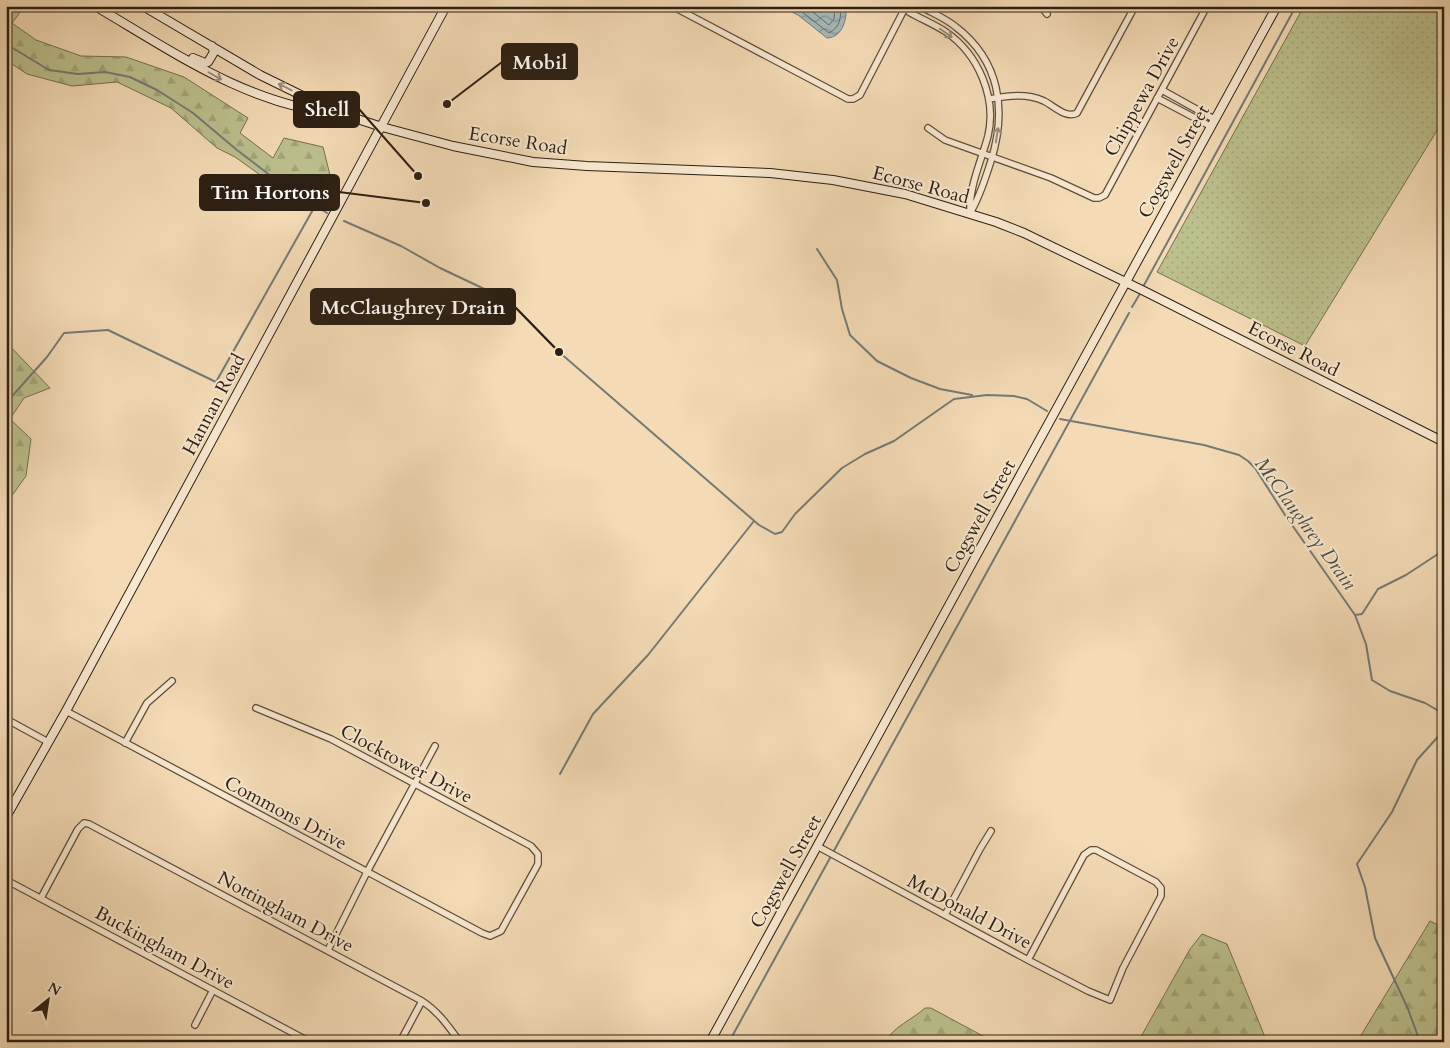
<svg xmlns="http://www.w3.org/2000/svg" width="1450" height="1048" font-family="Cardo,serif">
<defs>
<pattern id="grass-dots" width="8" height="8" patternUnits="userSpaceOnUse" patternTransform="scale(1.25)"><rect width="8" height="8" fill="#bcc08d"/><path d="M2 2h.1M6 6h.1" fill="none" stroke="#a2a579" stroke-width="1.8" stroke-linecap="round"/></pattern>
<pattern id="forest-firs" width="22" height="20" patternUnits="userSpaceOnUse" patternTransform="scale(1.25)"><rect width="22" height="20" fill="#bcc08d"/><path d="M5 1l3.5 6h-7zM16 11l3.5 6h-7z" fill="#a2a579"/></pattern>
<pattern id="water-waves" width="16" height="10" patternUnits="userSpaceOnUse" patternTransform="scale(1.25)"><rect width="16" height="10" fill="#a2b8ba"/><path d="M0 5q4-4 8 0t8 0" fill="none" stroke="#849596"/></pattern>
</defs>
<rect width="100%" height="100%" fill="#f4dbb6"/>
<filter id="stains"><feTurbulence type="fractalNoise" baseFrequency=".004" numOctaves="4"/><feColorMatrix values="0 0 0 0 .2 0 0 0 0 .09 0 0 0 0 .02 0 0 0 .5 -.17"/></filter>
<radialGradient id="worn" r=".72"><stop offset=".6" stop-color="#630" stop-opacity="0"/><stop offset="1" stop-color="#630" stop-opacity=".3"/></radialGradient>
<path fill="url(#grass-dots)" stroke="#747050" d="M1304,6H1444V119L1305,346L1157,272Z"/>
<path fill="url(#forest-firs)" stroke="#747050" d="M6,6H25L12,23L36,40L81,56L126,57L184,77L248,118L240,133L273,158L284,138L323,147L331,179L308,209L235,157L217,148L171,108L117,82L72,86L27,74L6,60Z
M6,342L50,388L24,398L10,419L31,439L26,476L6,504Z
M1430,921L1444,928V1042H1357Z
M1202,934L1227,944L1267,1042H1138L1190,949Z
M925,1008H931L994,1042H885C893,1027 913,1019 925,1008Z"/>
<path fill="url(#water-waves)" stroke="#737b77" d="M780,6H846C847,19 843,37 827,38L798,15Z"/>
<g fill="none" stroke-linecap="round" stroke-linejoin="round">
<path stroke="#676c66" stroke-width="1" d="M792,6L801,11L829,33C840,27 841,18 841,6
M805,6L829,25L834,19L835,6"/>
<path stroke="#737b77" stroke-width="2" d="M6,44L49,70L78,74L105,72L130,77L157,90L193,113L237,150L284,186L327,213
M344,221L401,246L440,268L497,295L516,308L559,352L759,525L775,534L782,532L795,514L842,468L865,454L894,441L954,399L987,395L1014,396L1027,399L1047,411
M817,249L837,280L842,309L850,335L877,361L911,378L940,389L972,395
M1143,287L1296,6
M1132,307L1141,292
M6,403L47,357L64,333L108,330L216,382L315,206
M1060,419L1204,445L1239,455L1248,461L1255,468L1285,515L1355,615L1366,644L1372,680L1390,691L1425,703L1444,714
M1355,615L1362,614L1378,589L1406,575L1444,550
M560,774L593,714L648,655L754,521
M692,1042L701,1040L706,1042
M729,1042L1129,313
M1420,1042L1408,1009L1375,938L1365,887L1357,864L1392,812L1417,760L1444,730"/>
<g stroke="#5e4e3c" stroke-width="8">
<path id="street" d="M672,6L848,99H853L860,95L906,6
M907,6L909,12C921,19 934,24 946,32C978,54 997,97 988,136C981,162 969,186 970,213
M920,6C932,13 945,18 956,27C1000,61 1007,110 991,161C985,179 980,197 970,213
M1041,6L1047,14
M1162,90L1214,119
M1157,98L1210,126
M989,99C1008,96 1026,93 1044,101C1054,106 1066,119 1077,113L1135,6
M928,128L945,140L1051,178L1094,198H1099L1105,195L1207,6
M66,711L482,933L490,936L501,931L538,864V854L531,846L331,739L256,708
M6,719L48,742
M125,743L147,703L172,681
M817,846L1028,960L1088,991L1110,1000L1123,968L1161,896V888L1156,882L1096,850H1091L1084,855L1028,960
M6,880L310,1042
M41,898L78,829L84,823L89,824L422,1001C439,1012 448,1026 460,1042
M945,915L980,849L991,831
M328,950L367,872L435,746
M195,1025L213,990
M400,1042L422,1001"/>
</g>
<g stroke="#2c1f13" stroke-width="10">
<path id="secondary" d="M95,6C172,51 249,106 341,114
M143,6L260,75L311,100L345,115L382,127L453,146L533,162L587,166L770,173L833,180L905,194L996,222L1024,233L1142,290L1444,442
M193,58L205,63L208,62L214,52L212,46
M6,817L66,711L446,6
M710,1042L1277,6"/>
</g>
<use href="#street" stroke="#f8e8d0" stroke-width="5.5"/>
<use href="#secondary" stroke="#f8e8d0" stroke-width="8"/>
</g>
<defs><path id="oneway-shaft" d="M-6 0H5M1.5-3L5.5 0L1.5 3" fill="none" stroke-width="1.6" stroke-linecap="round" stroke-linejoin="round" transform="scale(1.25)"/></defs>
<g stroke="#9c8e7b">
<use href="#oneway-shaft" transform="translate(946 33) rotate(35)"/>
<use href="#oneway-shaft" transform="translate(215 76) rotate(30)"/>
<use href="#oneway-shaft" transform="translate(285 87) rotate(-153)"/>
<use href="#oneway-shaft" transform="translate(997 135) rotate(-81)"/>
</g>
<g text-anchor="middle" stroke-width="4" stroke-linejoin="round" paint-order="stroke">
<g font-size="19" fill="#2c1f13" stroke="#f8e8d0">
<text transform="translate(1141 96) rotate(-61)" y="7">Chippewa Drive</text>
<text transform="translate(518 140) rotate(9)" y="7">Ecorse Road</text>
<text transform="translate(1173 161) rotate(-61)" y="7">Cogswell Street</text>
<text transform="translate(921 184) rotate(15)" y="7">Ecorse Road</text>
<text transform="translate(1294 348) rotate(27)" y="7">Ecorse Road</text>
<text transform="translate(213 404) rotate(-62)" y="7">Hannan Road</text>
<text transform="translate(979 516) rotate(-61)" y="7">Cogswell Street</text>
<text transform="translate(407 763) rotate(28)" y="7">Clocktower Drive</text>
<text transform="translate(286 812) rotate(28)" y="7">Commons Drive</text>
<text transform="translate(785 871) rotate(-61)" y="7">Cogswell Street</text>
<text transform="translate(286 911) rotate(28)" y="7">Nottingham Drive</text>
<text transform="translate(970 911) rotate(28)" y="7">McDonald Drive</text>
<text transform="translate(165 947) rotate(28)" y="7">Buckingham Drive</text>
</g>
<g font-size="20" font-style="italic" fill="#4f4d45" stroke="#f8e8d0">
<text transform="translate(1306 523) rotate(54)" y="7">McClaughrey Drain</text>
</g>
</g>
<path fill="none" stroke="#2c1f13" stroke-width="2" d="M447 104L502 62M418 176L359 109M426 203L339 192M559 352L515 307"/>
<g fill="#2c1f13" stroke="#f8e8d0" stroke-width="2">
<circle cx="447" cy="104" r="5"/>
<circle cx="418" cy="176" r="5"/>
<circle cx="426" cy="203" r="5"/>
<circle cx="559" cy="352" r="5"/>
</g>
<g fill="#2c1f13" stroke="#2c1f13" stroke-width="2">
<rect x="502" y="44" width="75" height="35" rx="5"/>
<rect x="294" y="92" width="65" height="35" rx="5"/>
<rect x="200" y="175" width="139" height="35" rx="5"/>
<rect x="311" y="289" width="204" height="35" rx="5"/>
</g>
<g font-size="20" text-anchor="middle" font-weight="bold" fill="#fff">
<text x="540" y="69">Mobil</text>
<text x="327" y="116">Shell</text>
<text x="270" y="199">Tim Hortons</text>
<text x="413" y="314">McClaughrey Drain</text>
</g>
<rect width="1450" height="1048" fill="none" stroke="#f4dbb6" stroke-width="25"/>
<rect x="8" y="8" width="1435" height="1033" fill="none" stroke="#2c1f13" stroke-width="2.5"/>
<rect x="12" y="12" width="1425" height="1023" fill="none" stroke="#2c1f13"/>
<g transform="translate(48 1000) rotate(30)" stroke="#f8e8d0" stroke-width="4" paint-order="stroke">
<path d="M0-4L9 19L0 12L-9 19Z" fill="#2c1f13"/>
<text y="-8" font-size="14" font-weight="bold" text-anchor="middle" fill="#2c1f13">N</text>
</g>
<rect width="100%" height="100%" filter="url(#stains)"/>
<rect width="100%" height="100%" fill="url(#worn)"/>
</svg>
